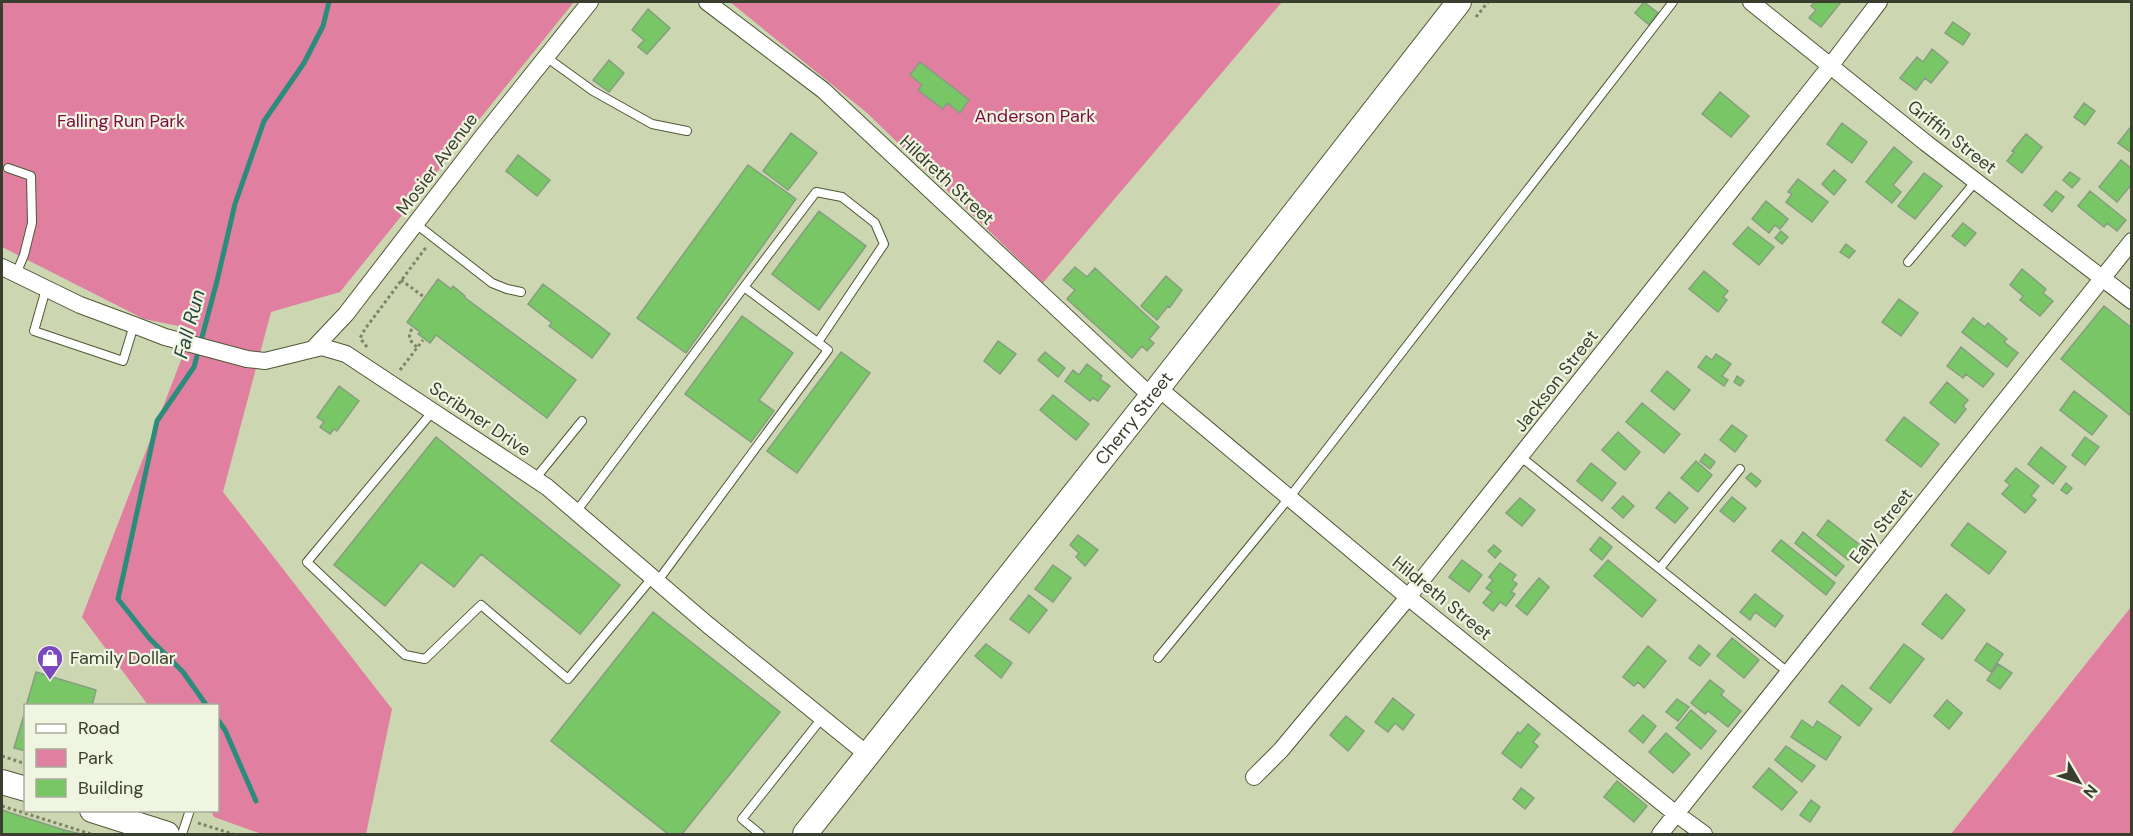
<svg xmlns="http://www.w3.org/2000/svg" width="2133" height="836" font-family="'DM Sans',sans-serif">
<rect width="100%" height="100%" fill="#ccd6b0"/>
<path fill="#e07f9f" d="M2,2H574L340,292L271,312L223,492L392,709L366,834H262L214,817L211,811L218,810V706L148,705L82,617L193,329L144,319L2,247Z
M730,2H1282L1043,283L866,112Z
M2131,607V834H1951Z"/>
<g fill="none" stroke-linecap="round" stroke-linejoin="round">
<path stroke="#2c8c7c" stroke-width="5" d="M207,706L183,672L149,638L118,599L157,421L194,367L217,281L235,204L264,121L304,63L323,26L329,2
M218,720L225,730L256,801"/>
</g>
<path fill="#79c666" stroke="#869e80" stroke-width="1.5" d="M1644,2L1658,13L1649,25L1635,13Z
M1815,2H1841L1821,27L1809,18L1816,10L1811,6Z
M648,9L670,28L647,54L638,47L644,40L632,30Z
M1953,22L1970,34L1963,45L1945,33Z
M1932,49L1948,62L1931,83L1925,78L1916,90L1900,78L1917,57L1923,62Z
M609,60L624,73L609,92L593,80Z
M920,62L969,100L960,113L947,103L943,109L918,90L922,85L910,75Z
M1720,92L1749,116L1731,137L1702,114Z
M2084,103L2095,111L2085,125L2074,117Z
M1842,123L1867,142L1852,163L1827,144Z
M2130,128L2132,129V153L2118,143Z
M791,133L817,153L788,190L763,171Z
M2026,134L2042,147L2022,173L2007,161L2014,152L2012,151Z
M1894,147L1912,162L1893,185L1901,192L1892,203L1866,182Z
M518,155L550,180L537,196L506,171Z
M2121,160L2132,169V184L2117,202L2099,187Z
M748,165L796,199L686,353L637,318Z
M1834,170L1846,180L1834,195L1822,184Z
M2070,172L2080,179L2072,188L2063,180Z
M1924,173L1942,186L1915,219L1898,206Z
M1798,179L1828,202L1812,222L1786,202L1792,194L1788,192Z
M2056,191L2064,197L2052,212L2044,205Z
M2090,191L2126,220L2117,231L2107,223L2104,227L2078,206Z
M1766,201L1788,219L1780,229L1775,225L1769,233L1752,219Z
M819,211L866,246L819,310L772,274Z
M1963,223L1976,233L1965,246L1952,236Z
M1748,227L1774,247L1759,265L1733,244Z
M1781,231L1788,237L1782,244L1775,238Z
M1846,244L1855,251L1849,258L1840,252Z
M1075,267L1087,277L1095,268L1159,327L1149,339L1154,343L1147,351L1142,346L1132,358L1067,299L1075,290L1063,280Z
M2022,269L2046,289L2043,293L2053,301L2040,316L2020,300L2023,296L2010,285Z
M1704,271L1728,291L1723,297L1727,300L1718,312L1689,289Z
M1166,276L1182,290L1170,307L1168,306L1157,320L1141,306Z
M438,279L451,289L453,286L465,296L464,297L576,380L547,418L436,335L430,343L418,334L420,332L407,322Z
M543,284L610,334L592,358L549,326L552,323L528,304Z
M1899,299L1918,313L1901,336L1882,322Z
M2104,306L2132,328V417L2061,359Z
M742,316L793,353L759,400L774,411L751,442L685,394Z
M1973,318L1985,327L1988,323L2007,339L2004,342L2018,353L2007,367L1962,332Z
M998,341L1016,354L1000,374L984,361Z
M1961,347L1994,374L1983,387L1966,374L1963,378L1947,366Z
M841,352L870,373L797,473L767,451Z
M1045,352L1065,368L1058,377L1038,360Z
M1716,354L1731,364L1722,376L1728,380L1724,386L1698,367L1706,356L1712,360Z
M1087,364L1102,376L1100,379L1110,386L1098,401L1093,398L1090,401L1065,381L1073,370L1079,375Z
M1667,371L1690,390L1674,410L1651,391Z
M1737,376L1744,381L1740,386L1734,382Z
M1947,382L1968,400L1963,406L1966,409L1955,423L1930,403Z
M339,386L359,401L337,431L334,429L330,434L320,427L324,422L317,417Z
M2074,391L2107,416L2092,435L2060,410Z
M1053,395L1089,424L1076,440L1040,410Z
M1642,403L1680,434L1664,453L1626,422Z
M1904,417L1939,444L1921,467L1886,440Z
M1732,425L1747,436L1735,452L1720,440Z
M1618,432L1640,452L1625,470L1602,450Z
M436,437L620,585L580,634L481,554L454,587L421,562L385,606L334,565Z
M2085,437L2099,447L2085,465L2072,455Z
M2041,447L2066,467L2053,484L2028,464Z
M1705,454L1715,462L1710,469L1700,461Z
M1696,461L1712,475L1698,492L1681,478Z
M1591,463L1616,483L1602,501L1577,481Z
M2016,468L2039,486L2031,496L2036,500L2025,513L2002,494L2010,485L2005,481Z
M1751,473L1761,481L1756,487L1746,478Z
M2066,483L2072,488L2067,494L2061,490Z
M1669,492L1688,508L1675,523L1656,508Z
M1623,496L1634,506L1623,518L1612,508Z
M1732,497L1746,508L1734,522L1720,511Z
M1520,498L1535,510L1522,526L1506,513Z
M1828,520L1860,545L1848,560L1817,535Z
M1968,523L2006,552L1989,574L1951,545Z
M1803,532L1844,566L1836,576L1795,543Z
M1078,535L1098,550L1085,566L1076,557L1079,553L1070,545Z
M1600,537L1612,547L1602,560L1590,550Z
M1781,540L1835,583L1826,595L1772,551Z
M1494,545L1501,551L1495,558L1488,551Z
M1462,560L1482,575L1469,592L1449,577Z
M1608,560L1656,600L1642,617L1594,576Z
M1500,563L1516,575L1512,580L1517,584L1511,592L1515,594L1506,606L1500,602L1493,611L1483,603L1492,592L1486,588L1493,580L1489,577Z
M1053,565L1071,578L1053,602L1035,589Z
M1539,578L1549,587L1527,615L1516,606Z
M1755,594L1783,616L1775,627L1755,612L1750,620L1740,612Z
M1946,594L1965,610L1942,639L1922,624Z
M1029,595L1047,610L1029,633L1010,619Z
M653,612L780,712L682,834H668L551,741Z
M1732,638L1759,660L1744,678L1717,656Z
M1987,643L2003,654L1991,672L1975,660Z
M986,644L1012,663L1001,678L975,656Z
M1904,644L1924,659L1890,703L1870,688Z
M1699,645L1710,654L1700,666L1689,658Z
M1648,646L1666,661L1644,688L1638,682L1634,686L1623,677Z
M1998,664L2012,673L2000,689L1987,680Z
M36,672L96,690L92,706H26Z
M1710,680L1724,691L1721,695L1741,711L1728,727L1708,711L1705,714L1691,703Z
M1842,685L1872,709L1859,726L1829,702Z
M1393,698L1414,715L1403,730L1395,723L1388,732L1375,722Z
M1677,699L1689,707L1678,721L1666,712Z
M1947,700L1962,713L1949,729L1934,716Z
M26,708V751L14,748Z
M1691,710L1716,731L1701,749L1676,728Z
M1643,715L1656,726L1643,743L1629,731Z
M1346,716L1364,731L1348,751L1330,735Z
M1802,720L1813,728L1817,721L1841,737L1826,760L1791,737Z
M1528,724L1540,734L1533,742L1538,746L1521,768L1502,753L1518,732L1520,734Z
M1666,733L1690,754L1673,773L1649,752Z
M1786,746L1815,766L1802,782L1775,760Z
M1769,768L1797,792L1782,810L1753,787Z
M1617,781L1647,806L1634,822L1604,797Z
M1521,788L1534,798L1525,809L1513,799Z
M1811,800L1820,807L1810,822L1800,815Z
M2,810L64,830L62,834H2Z
M64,830L81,834H62Z"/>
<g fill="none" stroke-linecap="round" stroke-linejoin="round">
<g stroke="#505837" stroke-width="10">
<path id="lane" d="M546,57L593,91L652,124L687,131
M8,168L31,176L32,223L24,255L16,274
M416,224L492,283L507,289L521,292
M1908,262L1976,181
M744,287L816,192L842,197L875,223L884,244L818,342
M46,289L34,331L123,361L134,325
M433,411L307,562L405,655L425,659L481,605L568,679L652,578
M1521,457L1789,673
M535,479L582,421
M576,512L744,287L828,350L657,582
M1660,568L1740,469
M1158,658L1289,498L1673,2
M182,834L190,810
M760,834L742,819L822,718"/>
</g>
<g stroke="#505837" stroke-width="18">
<path id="street" d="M707,2L823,90L1151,396
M1751,2L1926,143L2132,301
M2,267L80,305L134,325L165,337L247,359L265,361L322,347L346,354L547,487L708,625L868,755
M313,349L346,314L483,136L590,2
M1158,388L1408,597L1671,810L1704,834
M1254,777L1281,750L1405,601L1831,65L1879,2
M1660,834L2132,241"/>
</g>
<g stroke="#505837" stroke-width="26">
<g id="secondary">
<path d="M2,782L26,789"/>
<path d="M92,810L167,834"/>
<path id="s1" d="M805,834L1158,388L1459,2"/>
</g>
</g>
<path stroke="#7d846a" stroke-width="3" stroke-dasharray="3 3" stroke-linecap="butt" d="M1476,17L1488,2
M401,280L424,297
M412,329C407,336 410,342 417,347
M367,347L360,338L365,329L427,246
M400,370L423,340
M2,756L26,764
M2,806L91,834
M198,823L233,834"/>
<use href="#lane" stroke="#fff" stroke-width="8"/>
<use href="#street" stroke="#fff" stroke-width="16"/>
<use href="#secondary" stroke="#fff" stroke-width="24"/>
</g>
<defs>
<g id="shop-pin" transform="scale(1.35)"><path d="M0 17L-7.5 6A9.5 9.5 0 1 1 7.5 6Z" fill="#7b48c0" stroke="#eff5e1"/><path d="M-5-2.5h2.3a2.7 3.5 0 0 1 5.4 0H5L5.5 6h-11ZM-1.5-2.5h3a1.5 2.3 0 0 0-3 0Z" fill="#fff"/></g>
</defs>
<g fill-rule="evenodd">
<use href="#shop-pin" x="50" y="658"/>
</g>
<g text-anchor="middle" stroke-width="4.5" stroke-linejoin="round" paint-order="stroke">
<g font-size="18" fill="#7a0c40" stroke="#eff5e1">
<text x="1035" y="122">Anderson Park</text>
<text x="121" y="127">Falling Run Park</text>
</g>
<g font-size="18" fill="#3a3e2f" stroke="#eff5e1">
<text transform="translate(1952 137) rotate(38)" y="6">Griffin Street</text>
<text transform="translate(437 164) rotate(-53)" y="6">Mosier Avenue</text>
<text transform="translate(947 180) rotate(43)" y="6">Hildreth Street</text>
<text transform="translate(1556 381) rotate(-52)" y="6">Jackson Street</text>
<text transform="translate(480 419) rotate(34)" y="6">Scribner Drive</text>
<text dy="6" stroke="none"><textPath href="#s1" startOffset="530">Cherry Street</textPath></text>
<text transform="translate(1881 526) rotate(-52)" y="6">Ealy Street</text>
<text transform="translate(1442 598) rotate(39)" y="6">Hildreth Street</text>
</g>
<g font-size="18" fill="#3a3e2f" stroke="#eff5e1" text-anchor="start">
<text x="70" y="664">Family Dollar</text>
</g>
<g font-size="20" font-style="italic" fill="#294640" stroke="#eff5e1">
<text transform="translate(189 324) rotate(-75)" y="7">Fall Run</text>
</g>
</g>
<rect width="2133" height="836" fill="none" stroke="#3a3e2f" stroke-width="6"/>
<rect x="24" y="704" width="195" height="108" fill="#eff5e1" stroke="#a7ac9a" stroke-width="1.5"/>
<rect x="36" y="724" width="30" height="9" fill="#ffffff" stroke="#a7ac9a" stroke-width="1.5"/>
<text x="78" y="734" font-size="18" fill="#3a3e2f">Road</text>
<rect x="36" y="749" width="30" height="18" fill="#e07f9f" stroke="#a7ac9a" stroke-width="1.5"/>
<text x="78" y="764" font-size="18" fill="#3a3e2f">Park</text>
<rect x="36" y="779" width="30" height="18" fill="#79c666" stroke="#a7ac9a" stroke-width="1.5"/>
<text x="78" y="794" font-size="18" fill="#3a3e2f">Building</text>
<g transform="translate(2079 782) rotate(129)" stroke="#eff5e1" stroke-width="4.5" paint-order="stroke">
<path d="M0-4.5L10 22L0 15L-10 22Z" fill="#3a3e2f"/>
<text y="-9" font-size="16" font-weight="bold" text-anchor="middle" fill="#3a3e2f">N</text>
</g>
</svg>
